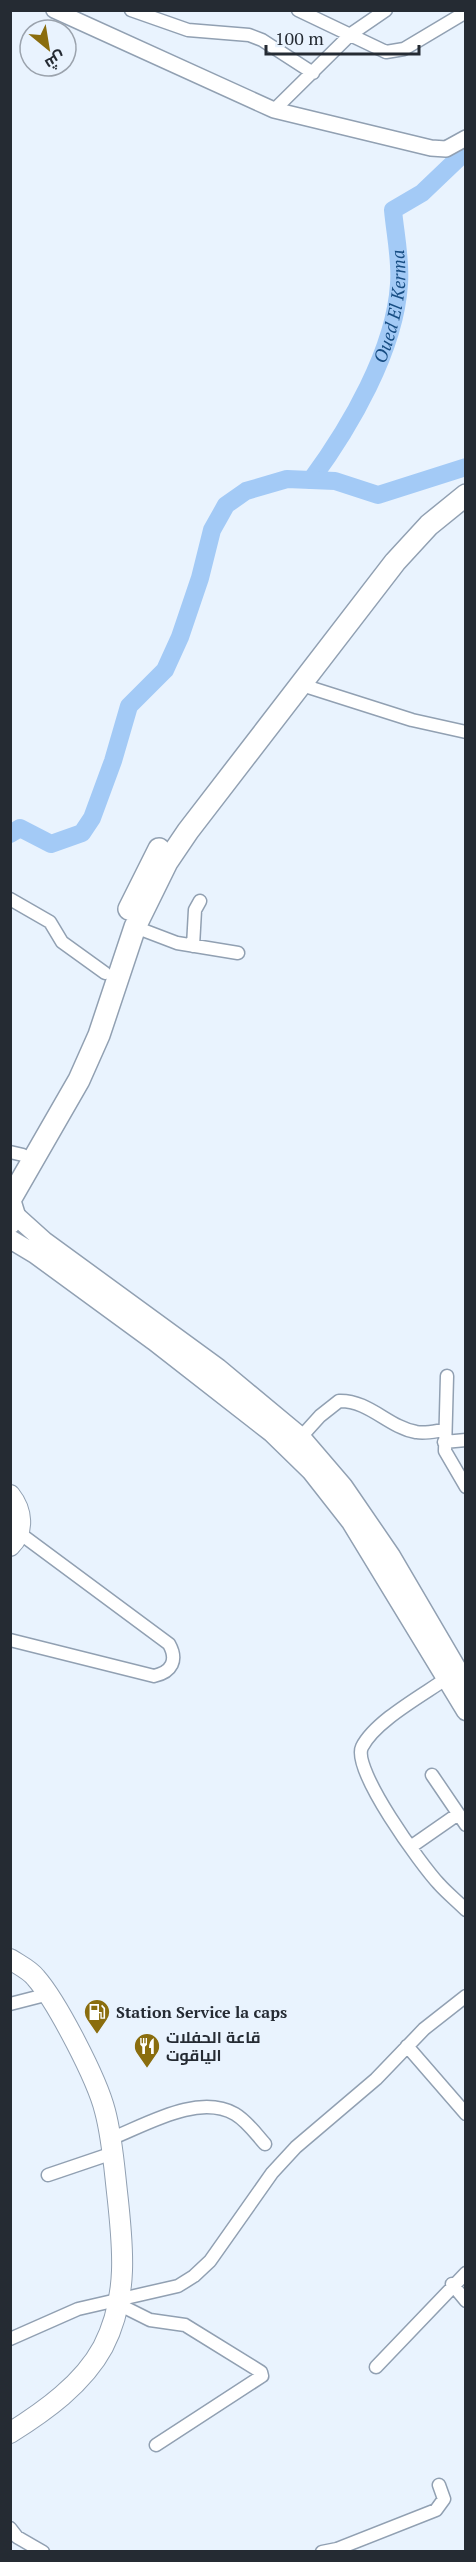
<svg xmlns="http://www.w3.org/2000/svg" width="476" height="2562" font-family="'PT Serif',Cairo,serif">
<rect width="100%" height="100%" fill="#e9f3fe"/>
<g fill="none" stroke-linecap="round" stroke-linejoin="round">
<g stroke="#a3caf6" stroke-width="18">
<path id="s1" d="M311,480C350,427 395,350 399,284C401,260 395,233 393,210L422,193L466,151"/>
<path d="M10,834L20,828L51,844L82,833L92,818L113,761L129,706L165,670L180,637L200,578L212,530L226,505L246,491L287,479L335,481L378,495L466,467"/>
</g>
<g stroke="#91a0b2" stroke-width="15">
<path id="minor" d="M131,10L188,30L249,35L262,40L313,73
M298,10L386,52L404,49L466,12
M274,110L351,34L386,10
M302,685L412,720L466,732
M10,899L50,922L62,942L105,973
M135,927L177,943L238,953
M193,946L195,910L200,901
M10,1152L23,1155
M447,1376L445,1451L466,1487
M301,1437L320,1416L339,1401C369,1400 388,1427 416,1432C425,1434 436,1431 444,1430
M444,1442L466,1440
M10,1640L154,1676C172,1672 178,1660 169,1644L18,1532
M447,1678C423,1695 375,1721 362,1747C351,1769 422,1866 439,1884C447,1893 457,1901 466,1910
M432,1775L466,1825
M412,1846L458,1814
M10,2004L49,1994
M407,2046L466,2114
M110,2139C146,2125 198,2093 235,2114C247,2121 256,2134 265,2144
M48,2175L113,2153
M452,2284L466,2301
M120,2305L150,2320L185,2325L261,2372L262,2376L156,2445
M10,2339L78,2309L178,2286L194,2276L210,2261L272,2173L296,2147L376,2079L424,2029L466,1996
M376,2367L466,2273
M10,2528L17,2537L43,2552
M322,2552L337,2549L436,2510L444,2499L439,2485"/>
</g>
<g stroke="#91a0b2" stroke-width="18">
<path id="tertiary" d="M54,10L274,110L431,148L446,149L466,138"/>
</g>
<g stroke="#91a0b2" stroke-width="21">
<path id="secondary" d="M14,1214L44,1241L218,1368L301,1437L343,1486L391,1556L466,1684
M10,1239L35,1254L154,1341L272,1433L311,1471L351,1522L466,1711"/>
</g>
<g stroke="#91a0b2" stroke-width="22">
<path id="primary" d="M10,1495C22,1510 25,1531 10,1546
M10,1959C19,1965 30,1970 36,1978C57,2002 97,2079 105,2111C112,2137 114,2165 117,2192C123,2245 129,2297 103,2347C83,2384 45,2411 10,2433"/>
</g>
<g stroke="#91a0b2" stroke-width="24">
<path id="trunk" d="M129,909L159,849
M10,1200L79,1080L99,1035L135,927L167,862L188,831L395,562L429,525L466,495
M10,1201L14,1214L10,1223"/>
</g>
<use href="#minor" stroke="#fff" stroke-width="12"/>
<use href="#tertiary" stroke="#fff" stroke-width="15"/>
<use href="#secondary" stroke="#fff" stroke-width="18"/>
<use href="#primary" stroke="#fff" stroke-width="20"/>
<use href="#trunk" stroke="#fff" stroke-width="21"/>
</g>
<defs>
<g id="fuel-pin" transform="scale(1.35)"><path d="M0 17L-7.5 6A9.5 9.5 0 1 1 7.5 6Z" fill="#8a6d0e" stroke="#e9f3fe"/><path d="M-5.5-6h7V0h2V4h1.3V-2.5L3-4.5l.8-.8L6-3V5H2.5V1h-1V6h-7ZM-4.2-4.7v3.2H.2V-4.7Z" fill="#fff"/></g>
<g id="restaurant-pin" transform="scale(1.35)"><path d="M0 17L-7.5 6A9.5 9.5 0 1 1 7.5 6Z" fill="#8a6d0e" stroke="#e9f3fe"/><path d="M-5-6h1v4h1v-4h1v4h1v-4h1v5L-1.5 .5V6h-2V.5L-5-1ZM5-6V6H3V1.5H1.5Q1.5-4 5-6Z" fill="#fff"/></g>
</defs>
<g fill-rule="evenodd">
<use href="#fuel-pin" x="97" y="2012"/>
<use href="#restaurant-pin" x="147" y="2046"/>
</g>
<g text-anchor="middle" stroke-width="5" stroke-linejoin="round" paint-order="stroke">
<g font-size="16" font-weight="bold" fill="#252b33" stroke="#e9f3fe" text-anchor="start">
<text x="116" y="2018">Station Service la caps</text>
<text x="166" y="2043">قاعة الحفلات<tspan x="166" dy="18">الياقوت</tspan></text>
</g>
<g font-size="18" font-style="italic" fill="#184e84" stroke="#e9f3fe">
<text dy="6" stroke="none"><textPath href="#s1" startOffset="194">Oued El Kerma</textPath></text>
</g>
</g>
<rect width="476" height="2562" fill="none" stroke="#252b33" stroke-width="24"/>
<g transform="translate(48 48) rotate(150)"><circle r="28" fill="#e9f3fe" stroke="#9ba3ad" stroke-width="1.5"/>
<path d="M0-4.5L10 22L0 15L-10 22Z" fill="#8a6d0e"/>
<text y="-9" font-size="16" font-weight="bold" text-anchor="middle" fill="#252b33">ش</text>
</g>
<path d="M266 45v9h153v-9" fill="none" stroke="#252b33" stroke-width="3"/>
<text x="275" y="45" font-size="18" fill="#252b33" stroke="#e9f3fe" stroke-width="4.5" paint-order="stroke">100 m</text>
</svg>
